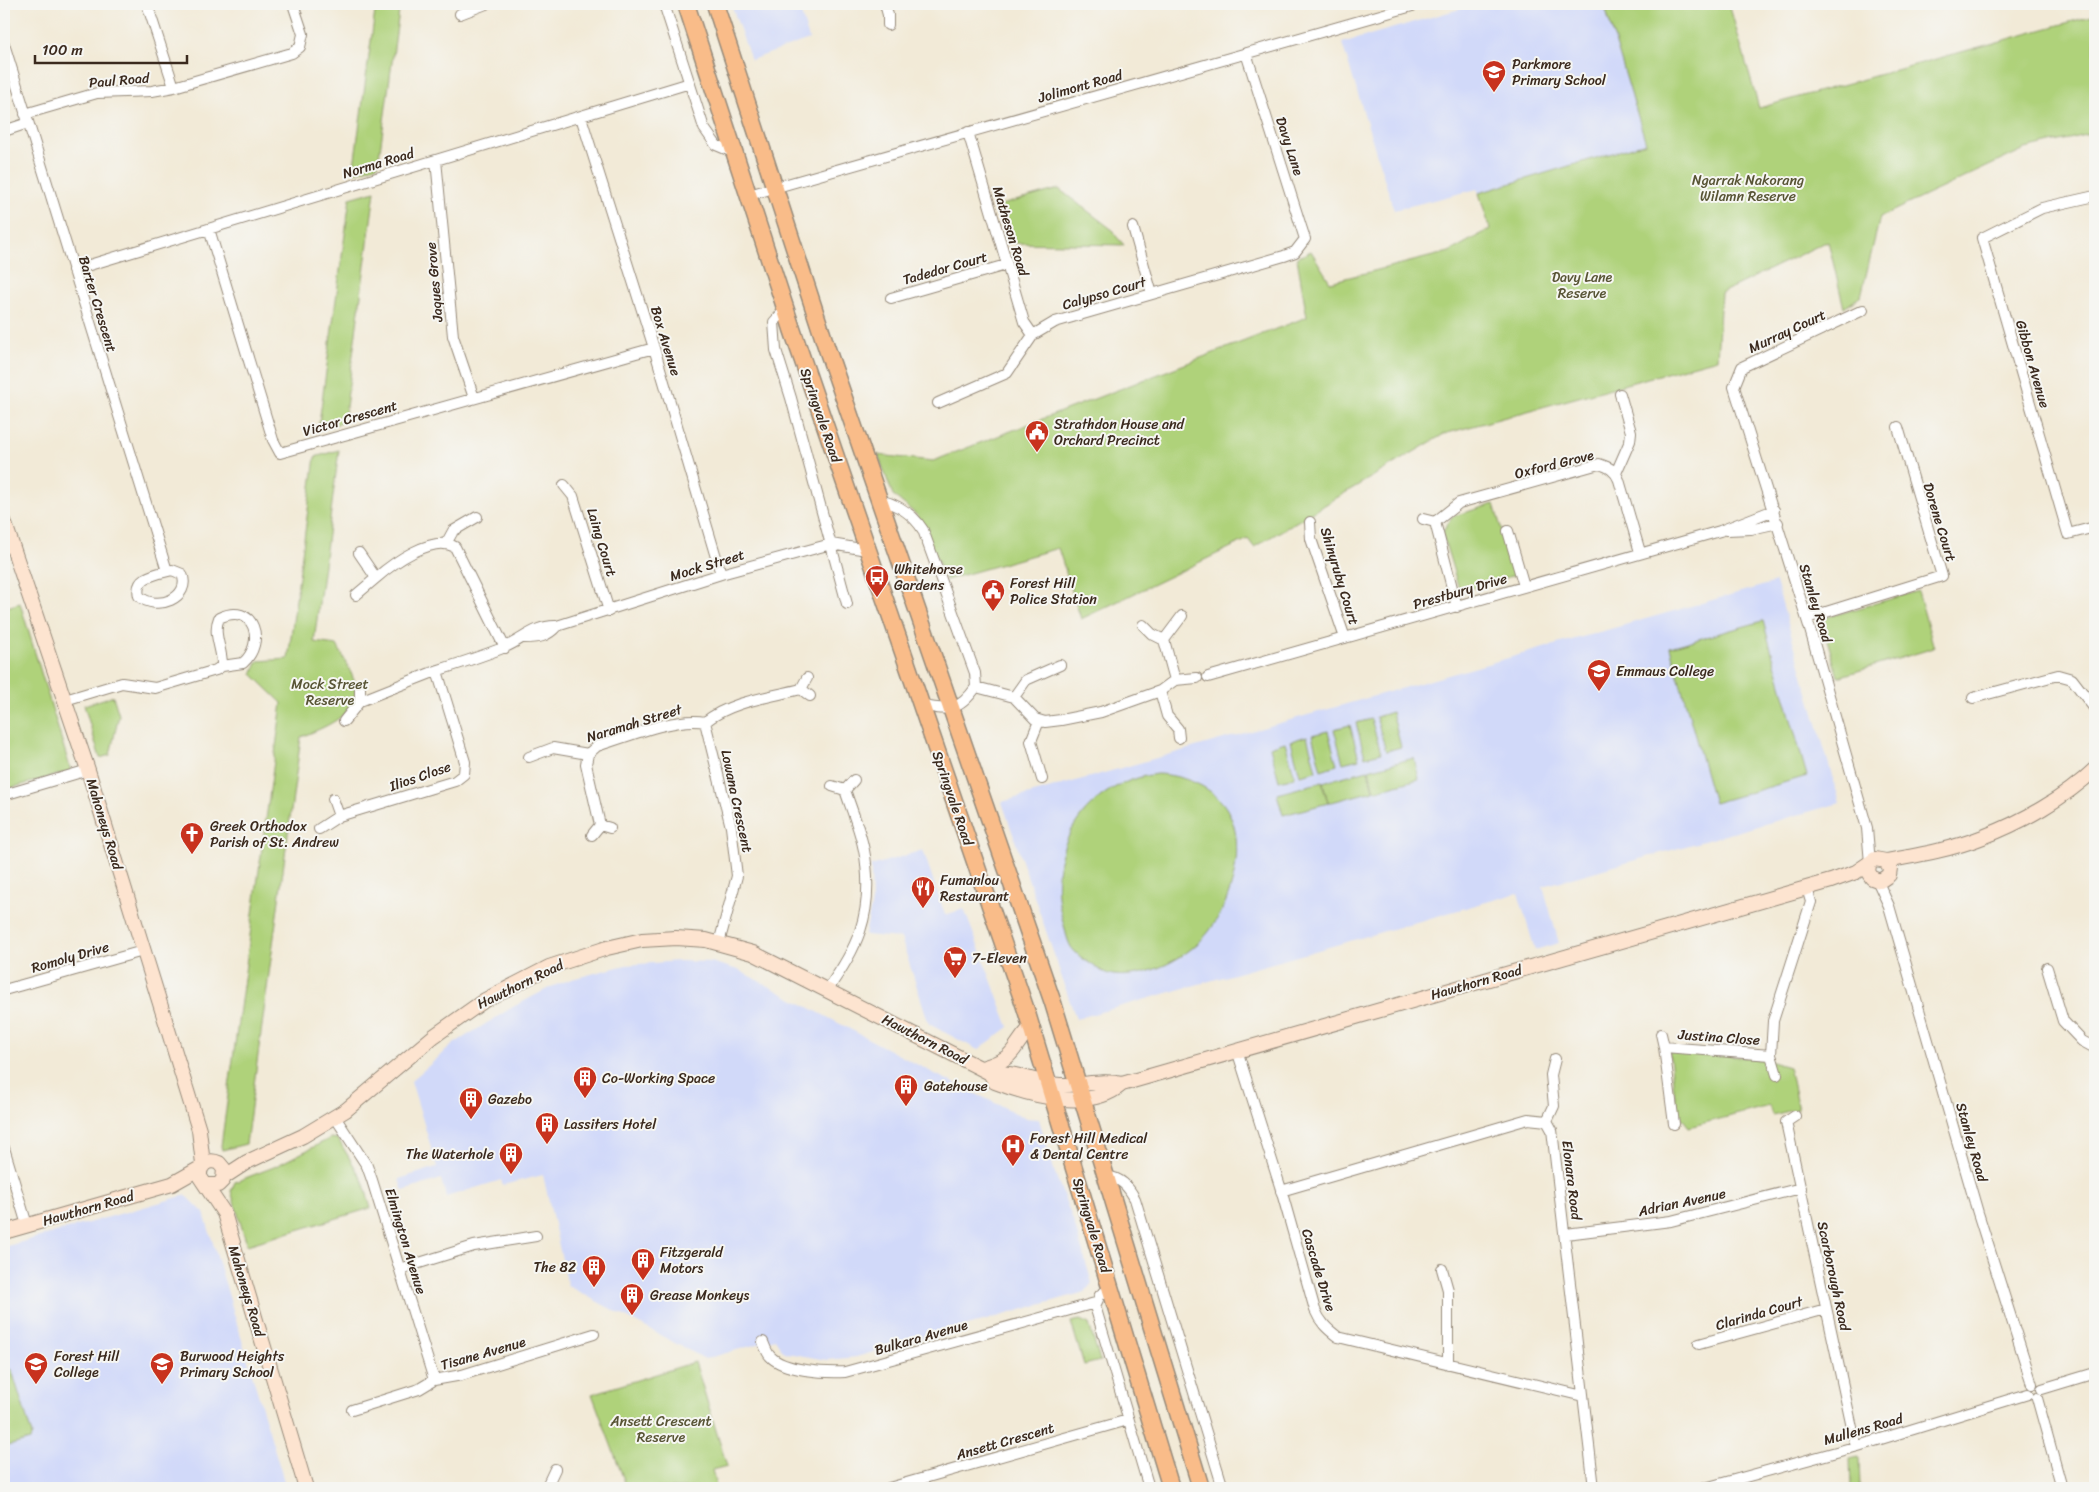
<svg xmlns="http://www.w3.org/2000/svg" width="2099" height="1492" font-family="Sriracha,sans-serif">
<rect width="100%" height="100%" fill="#f6f6f2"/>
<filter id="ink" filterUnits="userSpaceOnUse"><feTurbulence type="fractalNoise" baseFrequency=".02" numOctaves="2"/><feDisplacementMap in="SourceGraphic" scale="10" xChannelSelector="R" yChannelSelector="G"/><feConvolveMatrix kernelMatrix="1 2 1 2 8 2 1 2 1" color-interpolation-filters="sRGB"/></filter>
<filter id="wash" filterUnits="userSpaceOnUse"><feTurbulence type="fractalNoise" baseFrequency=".0096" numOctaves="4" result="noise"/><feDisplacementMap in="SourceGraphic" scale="20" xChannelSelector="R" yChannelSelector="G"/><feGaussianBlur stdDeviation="1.12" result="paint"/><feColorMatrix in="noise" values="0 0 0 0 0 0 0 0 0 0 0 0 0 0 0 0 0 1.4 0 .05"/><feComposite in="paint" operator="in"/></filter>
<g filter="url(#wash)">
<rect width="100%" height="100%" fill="#f2ead7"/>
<path fill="#d1d9f9" d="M731,4H798L809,39L751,60Z
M1477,4H1604L1646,143L1479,193L1477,189L1394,210L1342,43Z
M1776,582L1840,803L1543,886L1559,943L1535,950L1518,893L1076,1019L1002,802Z
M923,850L945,915L964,909L1009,1027L978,1050L929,1024L901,938L865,935L872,902L871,866Z
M679,961L711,962L738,970L935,1074L1026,1118L1039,1119L1056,1176L1074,1223L1092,1283L1085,1292L856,1357L827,1360L787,1353L782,1350L775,1339L705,1359L568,1286L543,1175L503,1185L501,1180L446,1197L441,1179L403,1191L399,1179L437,1167L411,1081L455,1043L513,1007L551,987L572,979L626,965Z
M186,1195L204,1213L286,1488H4V1247Z"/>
<path fill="#afd27a" stroke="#757e4c" d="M376,4H400L378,165L353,173Z
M1604,4H1729L1759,108L2095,15V133L2025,149L1880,217L1861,296L1844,308L1828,241L1721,293L1717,359L1444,434L1254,547L1248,539L1081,619L1058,548L946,580L918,516L893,495L878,455L933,461L1307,317L1297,258L1311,251L1330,282L1449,252L1490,229L1479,193L1646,143Z
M1059,189L1114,231L1116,236L1124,245L1012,243L1001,205Z
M375,191L344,422L318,430L350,198Z
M339,450L314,642L337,645C342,655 355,678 356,688C356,717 322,728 301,737L246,1144L222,1150L221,1146L282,703L252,674L258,661L288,659L315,457Z
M1494,504L1515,575L1460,592L1442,533L1453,516Z
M1918,591L1934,648L1838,677L1821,619Z
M20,603L71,771L4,790V608Z
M1763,621L1807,776L1714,803L1670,647Z
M113,696L119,715L110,755L100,758L84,705Z
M1392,712L1401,747L1386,751L1376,717Z
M1371,719L1381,753L1365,757L1356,723Z
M1350,725L1359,759L1343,763L1334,729Z
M1328,731L1337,765L1321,770L1312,735Z
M1307,736L1316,771L1300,775L1291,741Z
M1285,742L1295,777L1279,781L1270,747Z
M1414,758L1419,779L1374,791L1369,770Z
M1368,770L1373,791L1328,803L1323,782Z
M1157,774C1183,775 1215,787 1228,811C1247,845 1232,901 1210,930C1191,956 1148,979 1114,975C1105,974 1098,969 1091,964C1083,959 1076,954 1071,947C1066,938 1065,927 1062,918C1043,849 1086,783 1157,774Z
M1322,782L1328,803L1283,815L1277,794Z
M1669,1050L1761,1059L1789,1067L1798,1109L1772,1115L1769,1106L1689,1127L1677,1112Z
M331,1138L338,1139L363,1181L371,1208L247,1245L231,1191L235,1182L274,1167Z
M1080,1320L1089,1324L1100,1361L1084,1365L1071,1322Z
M695,1362L727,1466L712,1470L717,1488H627L592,1394Z
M9,1368L12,1371L32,1435L30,1440L4,1447V1375Z
M1859,1457L1860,1488H1851L1850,1459Z"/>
</g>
<g filter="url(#ink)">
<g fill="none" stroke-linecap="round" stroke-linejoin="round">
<g stroke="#968a7a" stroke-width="12">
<path id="minor" d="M147,4L174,87
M664,4L704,128L716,145L735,153
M885,4L888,15V25
M460,14L486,4
M4,44L167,571
M25,114L97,93L152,91L174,87L292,53L300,47L303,34L293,4
M581,117L654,348L721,574
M4,131L28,123
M968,132L1024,322L1033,335
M436,160L453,336L474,398
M749,195L1419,4
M2095,196L2042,208L1982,238L2068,534L2095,527
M1133,227L1152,294
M209,229L273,440L280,453L654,348
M73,270L690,83
M891,298L1006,265
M785,310L774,322L776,350L791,398L847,604
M1863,310L1742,367L1734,387L1809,626L1867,828L1870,863
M938,403L1007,373L1033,335L1055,322L1284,256L1295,252L1305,239L1246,53
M1616,473L1630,441L1631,432L1620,394
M564,485L573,496L609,611
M879,500C897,504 913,514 923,530L975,673L976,687
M1423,519L1435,522L1459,503L1599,464C1609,467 1615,470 1619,480L1640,552
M1310,522L1311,539L1345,638
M1435,522L1457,607
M1727,530L1751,529L1778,523
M1508,531L1524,586
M447,542L453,531L477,517
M172,570L182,574C192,598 156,612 139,596C134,576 157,574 172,570Z
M376,578C393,563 433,534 455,547L505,648
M356,595L376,578L359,553
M1807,618L1942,576L1898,427
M1143,625L1152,634L1164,640
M524,638C539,638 547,637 557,626
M1208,677L1720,531L1774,510
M807,678L801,689L810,696
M1175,680L1164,640L1182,616
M976,687L1014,697L1035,719L1045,722L1061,720L1101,712L1160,691L1175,680L1197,678
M1160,691L1167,716L1178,729L1179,738
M1014,697L1026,680L1060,665
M1973,698L2058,675L2072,679L2095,709
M65,700L122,683L155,688L216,670L222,666L243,663C266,643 255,601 219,618C212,634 223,650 222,666
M360,701C386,691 412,680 439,670C461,663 483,656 505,647C524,639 535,625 557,626L721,574L831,544L867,550
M921,705C947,711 959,712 976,687
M344,721L360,701V686
M1039,721L1031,741L1042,779
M705,722L731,827L737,876L719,943
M588,754L586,764L600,825
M529,757L553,748L588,754L597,746C626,737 677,716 705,722C731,701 770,697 801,689
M832,786L845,790L854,780
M4,795L88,770
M339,816L455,781L464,774L465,762L437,671
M319,829L339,816L333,799
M592,835L600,825L610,828
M1877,880L1889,906L1978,1213L2032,1384
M2047,968L2063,1021L2082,1041L2095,1048
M4,990L143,951
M827,990C857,949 872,916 866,864C864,840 853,814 845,790
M1661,1034L1664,1047
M1237,1050L1280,1186L1315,1310C1320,1322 1327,1329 1338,1337L1583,1396
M1777,1075L1771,1055L1773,1021L1811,902L1807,888
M1795,1116L1786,1122L1856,1446
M335,1117L367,1166L372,1180L434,1380
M1547,1121L1554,1106L1551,1075L1555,1059
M1674,1124L1664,1047L1771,1055
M4,1148L27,1225
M1106,1176C1121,1178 1128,1186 1135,1199L1223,1488
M1281,1191L1528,1119L1547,1121L1552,1130L1594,1488
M1566,1234L1671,1221L1801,1188
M400,1269L474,1246L536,1236
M1442,1269L1448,1290V1364
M1111,1288L1100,1295L1095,1306L1149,1488
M763,1342C765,1347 767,1353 770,1356C783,1371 826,1373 845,1372L1095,1303
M1699,1344L1826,1309
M2042,1389L2095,1373
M2037,1398L2062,1488
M352,1410L419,1389L434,1380L462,1375L594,1334
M546,1488L555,1469
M889,1488L1128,1420
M1705,1488L1858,1446L2028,1394"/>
</g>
<g stroke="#968a7a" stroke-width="16">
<path id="secondary" d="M4,521L88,770L199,1130L203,1164
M1886,861C1919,855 1953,849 1983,837C2022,822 2065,798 2095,769
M982,1068C1019,1057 1009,1050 1031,1027
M990,1073L995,1082C1031,1096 1090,1112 1122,1084L1831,881L1856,872L1875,859L1886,861L1890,868L1889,875L1880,881L1872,878L1868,872L1869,865
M224,1177L247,1162L303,1136L346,1110L434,1036L485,1000L549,967L607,948L642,940L676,938L706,940L753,953L990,1073C1014,1071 1036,1083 1060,1085C1081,1086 1102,1079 1122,1084
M206,1185H218L223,1180L224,1169L219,1163C208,1158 199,1165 200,1177L224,1213L306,1488
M4,1232L172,1184L202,1167"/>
</g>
<g stroke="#968a7a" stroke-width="19">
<path id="trunk" d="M686,4L793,332L1026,1010L1171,1488
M715,4L826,346L1053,1003L1201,1488"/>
</g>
<use href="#minor" stroke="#fff" stroke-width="10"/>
<use href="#secondary" stroke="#fde4d0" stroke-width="14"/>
<use href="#trunk" stroke="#f9bc89" stroke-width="16"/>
</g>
</g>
<defs>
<g id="school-pin" transform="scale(1.25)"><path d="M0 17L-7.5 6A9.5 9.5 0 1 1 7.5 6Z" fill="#c8321e" stroke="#f6f6f2"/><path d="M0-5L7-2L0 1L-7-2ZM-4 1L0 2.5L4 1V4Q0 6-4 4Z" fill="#fff"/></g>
<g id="civic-pin" transform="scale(1.25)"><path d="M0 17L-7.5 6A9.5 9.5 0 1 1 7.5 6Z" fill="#c8321e" stroke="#f6f6f2"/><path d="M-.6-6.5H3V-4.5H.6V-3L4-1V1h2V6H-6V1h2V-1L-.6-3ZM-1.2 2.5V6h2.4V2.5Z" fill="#fff"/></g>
<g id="bus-pin" transform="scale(1.25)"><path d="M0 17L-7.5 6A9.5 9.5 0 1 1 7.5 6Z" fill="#c8321e" stroke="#f6f6f2"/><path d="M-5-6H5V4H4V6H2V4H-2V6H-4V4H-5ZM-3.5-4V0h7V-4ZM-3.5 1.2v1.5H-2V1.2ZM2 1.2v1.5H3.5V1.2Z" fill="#fff"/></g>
<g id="church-pin" transform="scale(1.25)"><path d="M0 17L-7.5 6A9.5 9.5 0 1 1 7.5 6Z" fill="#c8321e" stroke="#f6f6f2"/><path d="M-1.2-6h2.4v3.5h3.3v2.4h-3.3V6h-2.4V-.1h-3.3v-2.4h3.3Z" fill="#fff"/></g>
<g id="restaurant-pin" transform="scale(1.25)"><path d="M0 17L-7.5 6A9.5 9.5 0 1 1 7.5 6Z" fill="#c8321e" stroke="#f6f6f2"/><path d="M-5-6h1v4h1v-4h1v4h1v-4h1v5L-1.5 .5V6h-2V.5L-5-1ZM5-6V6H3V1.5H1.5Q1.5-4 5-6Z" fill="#fff"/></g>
<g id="supermarket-pin" transform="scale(1.25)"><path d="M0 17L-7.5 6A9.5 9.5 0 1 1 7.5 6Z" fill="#c8321e" stroke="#f6f6f2"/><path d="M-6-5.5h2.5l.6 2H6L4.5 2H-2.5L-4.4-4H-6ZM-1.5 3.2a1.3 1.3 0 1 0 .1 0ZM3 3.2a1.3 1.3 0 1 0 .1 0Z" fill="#fff"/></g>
<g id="building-pin" transform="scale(1.25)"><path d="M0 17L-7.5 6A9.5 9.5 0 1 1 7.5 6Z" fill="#c8321e" stroke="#f6f6f2"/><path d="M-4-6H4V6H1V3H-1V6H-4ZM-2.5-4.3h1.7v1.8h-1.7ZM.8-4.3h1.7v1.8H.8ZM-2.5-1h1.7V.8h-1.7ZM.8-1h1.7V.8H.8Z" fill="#fff"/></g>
<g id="hospital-pin" transform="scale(1.25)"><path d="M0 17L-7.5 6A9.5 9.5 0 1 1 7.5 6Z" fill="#c8321e" stroke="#f6f6f2"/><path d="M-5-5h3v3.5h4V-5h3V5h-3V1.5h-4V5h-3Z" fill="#fff"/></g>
</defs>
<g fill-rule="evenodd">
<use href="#school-pin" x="1494" y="72"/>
<use href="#civic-pin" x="1037" y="432"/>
<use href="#bus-pin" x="877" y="577"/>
<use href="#civic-pin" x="993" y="591"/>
<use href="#school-pin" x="1599" y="671"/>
<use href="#church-pin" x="192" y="834"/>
<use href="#restaurant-pin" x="923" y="888"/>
<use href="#supermarket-pin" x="955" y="958"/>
<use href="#building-pin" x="585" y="1078"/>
<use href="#building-pin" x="906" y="1086"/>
<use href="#building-pin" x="471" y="1099"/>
<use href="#building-pin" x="547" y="1124"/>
<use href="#hospital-pin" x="1013" y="1146"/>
<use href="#building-pin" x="511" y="1154"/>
<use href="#building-pin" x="643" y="1260"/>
<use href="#building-pin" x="594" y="1267"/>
<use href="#building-pin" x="632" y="1295"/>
<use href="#school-pin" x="36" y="1364"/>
<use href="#school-pin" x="162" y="1364"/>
</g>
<g text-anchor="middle" stroke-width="4" stroke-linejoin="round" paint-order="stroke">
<g font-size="14" fill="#3b2a1e" stroke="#f6f6f2" text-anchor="start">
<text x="1512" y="69">Parkmore<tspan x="1512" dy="16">Primary School</tspan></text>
<text x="1054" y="429">Strathdon House and<tspan x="1054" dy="16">Orchard Precinct</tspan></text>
<text x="894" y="574">Whitehorse<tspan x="894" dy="16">Gardens</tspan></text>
<text x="1010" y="588">Forest Hill<tspan x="1010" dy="16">Police Station</tspan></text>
<text x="1616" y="676">Emmaus College</text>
<text x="210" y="831">Greek Orthodox<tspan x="210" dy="16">Parish of St. Andrew</tspan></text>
<text x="940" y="885">Fumanlou<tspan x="940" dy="16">Restaurant</tspan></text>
<text x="972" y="963">7-Eleven</text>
<text x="602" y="1083">Co-Working Space</text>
<text x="924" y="1091">Gatehouse</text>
<text x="488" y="1104">Gazebo</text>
<text x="564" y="1129">Lassiters Hotel</text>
<text x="1030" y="1143">Forest Hill Medical<tspan x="1030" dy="16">&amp; Dental Centre</tspan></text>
<text x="494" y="1159" text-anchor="end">The Waterhole</text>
<text x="660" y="1257">Fitzgerald<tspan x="660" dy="16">Motors</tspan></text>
<text x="576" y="1272" text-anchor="end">The 82</text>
<text x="650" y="1300">Grease Monkeys</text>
<text x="54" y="1361">Forest Hill<tspan x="54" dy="16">College</tspan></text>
<text x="180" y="1361">Burwood Heights<tspan x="180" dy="16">Primary School</tspan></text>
</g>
<g font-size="14" fill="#3b2a1e" stroke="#f6f6f2">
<text transform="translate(119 80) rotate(-5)" y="5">Paul Road</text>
<text transform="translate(1080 86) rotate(-16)" y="5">Jolimont Road</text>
<text transform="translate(1290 146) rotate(72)" y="5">Davy Lane</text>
<text transform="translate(378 163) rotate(-17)" y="5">Norma Road</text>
<text transform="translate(1011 231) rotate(73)" y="5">Matheson Road</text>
<text transform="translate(945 268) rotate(-16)" y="5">Tadedor Court</text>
<text transform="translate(434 282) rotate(-95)" y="5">Jaques Grove</text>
<text transform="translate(1104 293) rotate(-16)" y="5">Calypso Court</text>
<text transform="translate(98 304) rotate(73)" y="5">Barter Crescent</text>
<text transform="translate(1787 331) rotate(-25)" y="5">Murray Court</text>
<text transform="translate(666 341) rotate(73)" y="5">Box Avenue</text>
<text transform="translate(2033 364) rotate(74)" y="5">Gibbon Avenue</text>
<text transform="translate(821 415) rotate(71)" y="5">Springvale Road</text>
<text transform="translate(350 418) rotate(-16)" y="5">Victor Crescent</text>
<text transform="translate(1554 464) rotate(-14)" y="5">Oxford Grove</text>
<text transform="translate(1940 522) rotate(73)" y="5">Dorene Court</text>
<text transform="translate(602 542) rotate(73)" y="5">Laing Court</text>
<text transform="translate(707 565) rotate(-17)" y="5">Mock Street</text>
<text transform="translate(1340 576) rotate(73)" y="5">Shinyruby Court</text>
<text transform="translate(1460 591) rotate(-16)" y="5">Prestbury Drive</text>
<text transform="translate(1816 603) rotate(73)" y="5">Stanley Road</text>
<text transform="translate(634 723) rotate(-17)" y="5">Naramah Street</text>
<text transform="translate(420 776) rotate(-19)" y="5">Ilios Close</text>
<text transform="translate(953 798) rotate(71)" y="5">Springvale Road</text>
<text transform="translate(737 801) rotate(78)" y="5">Lowana Crescent</text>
<text transform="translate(105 824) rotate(73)" y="5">Mahoneys Road</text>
<text transform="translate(70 957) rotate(-16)" y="5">Romoly Drive</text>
<text transform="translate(1476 982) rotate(-16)" y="5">Hawthorn Road</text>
<text transform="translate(520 984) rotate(-26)" y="5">Hawthorn Road</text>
<text transform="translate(1719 1037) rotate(4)" y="5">Justina Close</text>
<text transform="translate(925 1039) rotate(27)" y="5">Hawthorn Road</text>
<text transform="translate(1972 1142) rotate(74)" y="5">Stanley Road</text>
<text transform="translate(1572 1180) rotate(83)" y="5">Elonara Road</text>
<text transform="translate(1682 1202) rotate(-12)" y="5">Adrian Avenue</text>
<text transform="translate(88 1208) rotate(-16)" y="5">Hawthorn Road</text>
<text transform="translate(1092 1225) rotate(73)" y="5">Springvale Road</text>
<text transform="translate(406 1241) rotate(73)" y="5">Elmington Avenue</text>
<text transform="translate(1319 1270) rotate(73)" y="5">Cascade Drive</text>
<text transform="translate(1834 1276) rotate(78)" y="5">Scarborough Road</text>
<text transform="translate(247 1291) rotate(73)" y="5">Mahoneys Road</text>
<text transform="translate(1759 1313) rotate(-16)" y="5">Clarinda Court</text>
<text transform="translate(921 1337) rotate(-16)" y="5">Bulkara Avenue</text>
<text transform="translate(483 1353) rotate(-16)" y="5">Tisane Avenue</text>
<text transform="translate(1863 1429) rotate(-16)" y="5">Mullens Road</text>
<text transform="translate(1005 1441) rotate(-16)" y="5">Ansett Crescent</text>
</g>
<g font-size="14" fill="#585435" stroke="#f6f6f2">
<text x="1748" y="185">Ngarrak Nakorang<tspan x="1748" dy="16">Wilamn Reserve</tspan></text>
<text x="1582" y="282">Davy Lane<tspan x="1582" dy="16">Reserve</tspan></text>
<text x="330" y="689">Mock Street<tspan x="330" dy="16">Reserve</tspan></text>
<text x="661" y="1426">Ansett Crescent<tspan x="661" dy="16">Reserve</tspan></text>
</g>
</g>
<rect width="2099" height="1492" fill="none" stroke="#f6f6f2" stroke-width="20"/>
<path d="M35 55v8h152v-8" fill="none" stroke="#3b2a1e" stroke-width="2.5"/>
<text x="42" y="55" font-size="15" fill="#3b2a1e" stroke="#f6f6f2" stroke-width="4" paint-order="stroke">100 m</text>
</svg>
